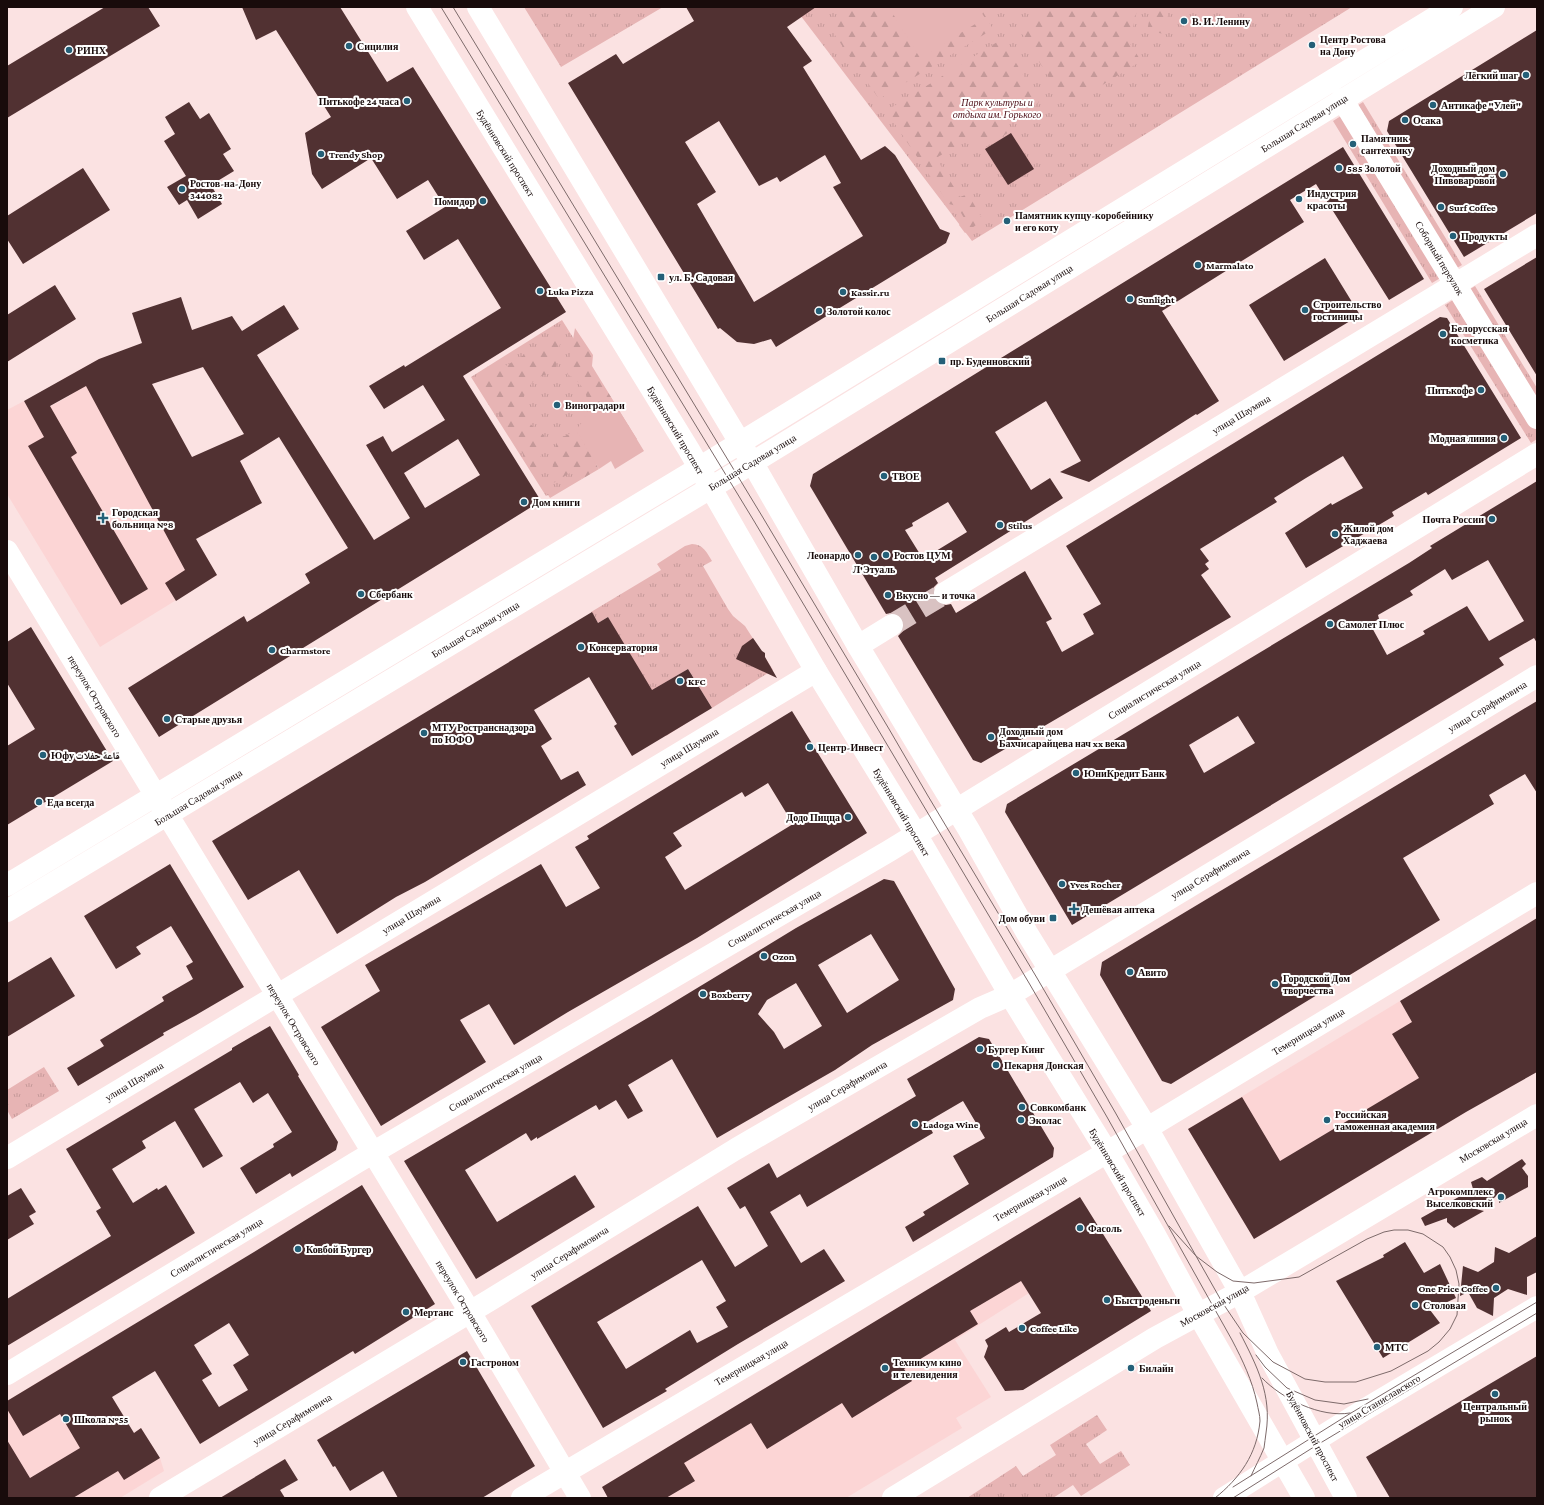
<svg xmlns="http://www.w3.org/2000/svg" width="1544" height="1505" font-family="'Crimson Pro','Noto Naskh Arabic',serif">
<defs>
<pattern id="grass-tufts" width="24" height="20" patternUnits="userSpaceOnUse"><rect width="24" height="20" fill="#e7b4b4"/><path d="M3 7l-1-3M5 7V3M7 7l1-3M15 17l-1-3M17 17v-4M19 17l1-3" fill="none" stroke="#c59999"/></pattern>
<pattern id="forest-firs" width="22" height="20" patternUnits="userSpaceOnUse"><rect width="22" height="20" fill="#e7b4b4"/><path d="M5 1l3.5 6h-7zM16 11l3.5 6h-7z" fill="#c59999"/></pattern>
</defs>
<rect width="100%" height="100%" fill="#fbe2e2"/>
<path fill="#fcd5d5" d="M99,359L196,539L217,575L100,647L7,494V410L24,401L33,416L71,395L63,379Z
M1400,1001L1466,1112L1254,1239L1188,1129Z
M1080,1197L1110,1246L1029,1293L955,1340L991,1397L956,1418L962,1428L846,1498H608L602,1487Z
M82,1355L103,1389L134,1433L141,1428L160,1458L164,1471L120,1498H7V1401Z"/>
<path fill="url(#grass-tufts)" d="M524,7H663L561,67Z
M794,7H1352L972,241Z
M1363,102L1462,265L1432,283L1333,121Z
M1475,286L1537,388V439L1531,443L1445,305Z
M562,320L637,439L580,475L582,479L550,498L548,495L546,496L471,377Z
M692,544C703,544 707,553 712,561L703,566L728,609L733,616L745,626L773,670L712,708L688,669L661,685L685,724L666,736L608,617L598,623L591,612L661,570L657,564L685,546Z
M44,1067L59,1091L12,1119L7,1110V1090Z
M1097,1415L1107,1430L1086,1444L1100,1464L1121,1451L1130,1465L1081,1496L1073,1485L1053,1498H967L1016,1466L1023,1476L1056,1455L1050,1445Z"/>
<path fill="url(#forest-firs)" d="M858,7H980L993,29L879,99L828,25Z
M1005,7H1028L1012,18Z
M1053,7H1138L1129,42L1141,61L1067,107L1019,29Z
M1152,7H1169L1165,34L1147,31Z
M1002,39L1039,102L1007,124L1011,131L982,149L972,137L936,158L960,197L968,194L983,220L965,233L959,225L964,218L957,206L949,204L886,111Z
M573,325L593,355L592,366L611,397L587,412C590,395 582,382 567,374L575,328Z
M562,332L555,372C518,378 512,417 544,435L538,479L479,382Z
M576,430L599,469L582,479L575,470L550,485L557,437L565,436Z"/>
<path fill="#e7b4b4" d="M893,7H978L985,18L920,58L890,9Z
M611,397L644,451L615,469L611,461L599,469L576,430L583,421L587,412Z"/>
<path fill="#513132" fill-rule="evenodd" d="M105,7H148L160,26L7,118V66Z
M242,7H340L387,82L413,67L566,312L463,376L541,501L159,737L128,688L244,616L247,622L310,583L305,574L348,548L279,437L240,461L262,503L196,539L217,575L176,601L165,583L185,570L86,386L50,406L77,453L71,457L148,589L121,605L28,446L44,437L24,401L99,359L142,343L132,313L181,297L192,330L232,316L242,331L284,305L299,329L257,355L374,540L410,518L366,445L383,436L392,452L445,420L423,385L384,409L369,386L404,365L405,367L501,308L458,239L424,260L406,231L445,207L428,180L397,199L371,158L322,189L312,174L305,133L331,117L276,30L256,40ZM203,367L244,434L192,457L152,384ZM458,439L480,475L425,508L404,473Z
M686,7H816L787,27L812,61L803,67L861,160L885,146L895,155L940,229L950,233L946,243L776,347L771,339L754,344L737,342L720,328L718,329L568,83L616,54L623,64L694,21ZM719,121L759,186L777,177L780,182L825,155L841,183L833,187L863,236L754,302L697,204L716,192L685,142Z
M1537,30V213L1464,257L1387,131L1389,121Z
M189,102L200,119L209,113L231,149L223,154L234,171L211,185L222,204L198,219L187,200L179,205L167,187L186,176L164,141L175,134L165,117Z
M1011,133L1034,169L1008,185L985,149Z
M1343,147L1424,279L1389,300L1316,184L1290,200L1304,222L1162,311L1219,401L1197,415L1196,414L1089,482L1060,472L1081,461L1046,401L995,432L1031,490L1050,478L1063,498L935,578L938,583L934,587L933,593L935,600L939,604L946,605L951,604L956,613L1025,571L1052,619L1046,622L1062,652L1094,634L1083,614L1101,604L1066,546L1440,317L1447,318L1521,438L1428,495L1426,492L1392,512L1394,516L1306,568L1285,533L1331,503L1332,505L1363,488L1343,456L1306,478L1274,498L1277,502L1200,549L1209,561L1205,564L1209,569L1201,575L1231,617L981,763L973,760L898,636L903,631L904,624L903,619L898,614L891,613L886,614L810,486L813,474ZM948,502L967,532L923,559L905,530L913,526L912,523Z
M83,168L110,210L23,264L7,239V216Z
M1537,257V376L1484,289Z
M1325,258L1360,315L1284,361L1249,305Z
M55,285L76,319L7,362V315Z
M1537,481V643L1534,638L1499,658L1504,665L1072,925L1005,812L1007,804L1409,563L1432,548L1430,546ZM1488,560L1524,621L1489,641L1467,606L1423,631L1425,634L1387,655L1370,624L1379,619L1378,615L1413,595L1410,591L1445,569L1452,580ZM1238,716L1255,743L1204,773L1189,745Z
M592,612L598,623L608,617L652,690L688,669L712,708L632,756L614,726L617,724L589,677L534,710L552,739L541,746L561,780L578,771L586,785L425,882L396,897L337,934L299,870L248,900L212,841Z
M31,627L113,761L7,825V746L35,729L7,683V642Z
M753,638L762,651L765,653V657L777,678L736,659L742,646Z
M1537,701V793L1525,774L1489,795L1494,804L1403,858L1440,920L1171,1084L1162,1081L1100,975L1102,962Z
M792,711L867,833L697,938L568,1012L514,1045L489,1004L460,1020L486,1062L381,1126L321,1027L380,991L365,965L541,864L566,907L600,888L575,847L589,839L587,836ZM768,783L793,824L685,890L665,857L682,846L673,833L742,792L745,797Z
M170,864L244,987L196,1015L163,1033L164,1035L78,1086L67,1068L104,1046L100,1040L164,1001L162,997L193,979L186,966L193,962L171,926L136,947L141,954L116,969L84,916Z
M884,879L894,881L955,989L953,1000L872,1045L835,1070L717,1138L672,1059L628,1085L643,1111L628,1119L616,1100L599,1110L596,1105L537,1139V1137L531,1141L526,1133L465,1170L497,1222L575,1175L595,1207L476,1279L404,1161L651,1016L796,928ZM871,934L899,980L847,1013L818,965ZM796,983L822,1026L784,1049L774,1032L758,1014L767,1000Z
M1537,918V1072L1466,1112L1254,1239L1188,1129L1242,1097L1280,1161L1419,1078L1392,1034L1412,1022L1400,1001Z
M51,957L75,996L7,1037V983Z
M270,1026L299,1075L298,1076L338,1142L336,1150L292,1177L290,1173L256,1194L240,1168L274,1147L273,1144L292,1132L268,1093L253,1103L240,1082L194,1109L223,1156L203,1168L175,1121L142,1141L146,1148L112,1169L133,1203L157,1188L158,1190L166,1185L195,1233L7,1346V1299L111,1236L96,1211L101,1208L66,1149L232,1050V1048Z
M979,1037L989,1039L1054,1148L1053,1157L913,1242L905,1227L925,1215L923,1212L969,1184L953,1156L985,1138L963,1101L927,1122L933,1133L807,1207L800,1194L770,1212L801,1263L824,1249L845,1281L738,1344L665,1389L667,1391L603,1428L531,1306L698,1206L735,1267L768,1246L745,1206L740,1209L727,1188L769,1163L777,1178L916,1096L907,1079ZM702,1260L726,1301L716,1307L728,1327L697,1343L690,1330L626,1369L597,1322Z
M1522,1159L1526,1164L1522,1168L1528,1176V1187L1499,1203L1500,1192L1488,1204L1476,1209L1484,1211L1454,1228L1447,1222V1218L1425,1226L1421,1218L1473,1189L1471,1182L1482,1177L1487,1181Z
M362,1185L435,1304L355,1354L353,1351L200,1444L155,1371L112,1397L134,1433L141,1428L160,1458L124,1480L118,1471L73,1498H7V1440L30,1478L80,1448L60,1414L23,1436L7,1409V1401L254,1252ZM229,1323L249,1355L233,1365L248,1390L219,1407L202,1380L212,1374L194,1345Z
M21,1188L36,1212L29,1216L34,1224L7,1240V1196Z
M1080,1197L1151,1311L1023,1390L1005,1391L984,1357L988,1346L985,1340L1006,1327L1009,1332L1041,1313L1021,1281L970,1311L978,1324L904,1369L912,1381L852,1418L842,1403L767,1449L751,1423L684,1463L695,1481L666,1498H608L602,1487Z
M1537,1236V1272L1527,1277V1295L1508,1289L1494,1298L1493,1316L1477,1308L1468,1292L1460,1296L1463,1266L1478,1272L1494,1262L1495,1247L1509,1253Z
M1405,1242L1424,1273L1440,1264L1456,1298L1430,1310L1440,1323L1383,1358L1336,1281L1384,1257L1383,1255Z
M467,1351L535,1466L482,1498H398L383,1471L350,1491L335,1466L333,1467L317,1440Z
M1537,1356V1498H1390L1366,1457Z
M285,1459L298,1480L280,1490L285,1498H220Z"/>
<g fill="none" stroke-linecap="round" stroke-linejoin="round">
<path stroke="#d9c2c2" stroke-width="22" stroke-dasharray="22 11" stroke-linecap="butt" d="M892,625L945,593"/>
<path stroke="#fff" stroke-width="22" d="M1342,99L1537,418
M7,551L470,1312L580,1498
M945,593L1537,235
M858,646L892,625
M7,1158L816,671
M7,1374L357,1162L889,851L1537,454
M160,1498L490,1300L736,1149L980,1008L1010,995L1537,676
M522,1498L1126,1141L1537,893
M893,1498L1155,1338L1240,1292L1537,1115
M1224,1498L1364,1410L1537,1307"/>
<path stroke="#fff" stroke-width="22" d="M417,7L689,450L816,671L916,834L1010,995L1107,1152L1155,1235L1198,1314L1304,1498
M478,7L756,469L858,646L969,830L1027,933L1147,1128L1240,1292L1268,1354L1346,1498
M7,885L699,468L1452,7
M7,911L752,463L1494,7"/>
<path stroke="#7d6a6a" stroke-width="1" d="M441,7L754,521L1029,983L1107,1117L1232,1340C1243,1361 1252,1380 1257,1403C1258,1409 1260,1415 1260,1421C1257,1454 1240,1478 1215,1498
M453,7L762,516L889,729L928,796L1037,978L1115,1112L1196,1256L1222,1302L1243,1333L1273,1362L1305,1379L1325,1382H1356L1391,1371L1428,1351L1439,1342L1450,1329L1457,1315L1459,1284L1456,1270L1450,1257L1443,1247L1423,1234L1408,1230H1394L1384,1232L1367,1239L1299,1277L1254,1283L1233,1281L1217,1272L1196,1256L1169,1226
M1240,1333C1257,1366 1272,1395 1266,1433C1265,1438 1265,1443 1264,1448C1260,1458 1255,1467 1251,1476
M1256,1355L1265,1367L1287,1388L1315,1400L1344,1404L1368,1399
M1262,1378C1282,1399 1321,1418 1350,1413
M1233,1487L1351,1413L1537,1302
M1233,1498L1317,1445L1537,1313"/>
</g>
<g fill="#246078" stroke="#fff" stroke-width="1.5">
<circle cx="1184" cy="21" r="4"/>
<circle cx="1312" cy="45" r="4"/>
<circle cx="349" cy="46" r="4"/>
<circle cx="69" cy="50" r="4"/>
<circle cx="1526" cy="75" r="4"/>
<circle cx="407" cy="101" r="4"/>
<circle cx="1433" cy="105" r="4"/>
<circle cx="1405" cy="120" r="4"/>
<circle cx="1353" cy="144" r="4"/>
<circle cx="321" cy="154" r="4"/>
<circle cx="1339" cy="168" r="4"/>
<circle cx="1503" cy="174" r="4"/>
<circle cx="182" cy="189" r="4"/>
<circle cx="1299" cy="199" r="4"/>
<circle cx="483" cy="201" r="4"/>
<circle cx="1441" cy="207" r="4"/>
<circle cx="1007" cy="221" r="4"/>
<circle cx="1453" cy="236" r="4"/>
<circle cx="1198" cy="265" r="4"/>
<rect x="657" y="273" width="8" height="8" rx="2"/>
<circle cx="540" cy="291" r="4"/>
<circle cx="843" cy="292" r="4"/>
<circle cx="1130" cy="299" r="4"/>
<circle cx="1305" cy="310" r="4"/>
<circle cx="819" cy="311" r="4"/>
<circle cx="1443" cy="334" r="4"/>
<rect x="938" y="357" width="8" height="8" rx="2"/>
<circle cx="1481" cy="390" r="4"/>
<circle cx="557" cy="405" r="4"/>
<circle cx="1504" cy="438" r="4"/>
<circle cx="884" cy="476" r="4"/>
<circle cx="524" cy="502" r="4"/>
<path d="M101 512h4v4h4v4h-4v4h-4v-4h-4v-4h4z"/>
<circle cx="1492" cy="519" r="4"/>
<circle cx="1000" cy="525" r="4"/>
<circle cx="1335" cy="534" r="4"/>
<circle cx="858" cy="555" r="4"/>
<circle cx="886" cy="555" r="4"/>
<circle cx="874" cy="557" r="4"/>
<circle cx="361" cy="594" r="4"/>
<circle cx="888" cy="595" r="4"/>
<circle cx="1330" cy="624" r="4"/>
<circle cx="581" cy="647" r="4"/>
<circle cx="272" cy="650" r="4"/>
<circle cx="680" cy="681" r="4"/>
<circle cx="167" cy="719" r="4"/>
<circle cx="424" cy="733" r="4"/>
<circle cx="991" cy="737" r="4"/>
<circle cx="810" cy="747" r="4"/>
<circle cx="43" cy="755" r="4"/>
<circle cx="1076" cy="773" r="4"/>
<circle cx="39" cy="802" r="4"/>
<circle cx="848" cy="817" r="4"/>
<circle cx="1062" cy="884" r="4"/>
<path d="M1072 903h4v4h4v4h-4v4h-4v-4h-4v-4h4z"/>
<rect x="1049" y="914" width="8" height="8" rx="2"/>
<circle cx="764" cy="956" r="4"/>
<circle cx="1130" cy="972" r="4"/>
<circle cx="1275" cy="984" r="4"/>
<circle cx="703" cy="994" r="4"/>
<circle cx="980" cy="1049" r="4"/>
<circle cx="996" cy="1065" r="4"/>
<circle cx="1022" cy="1107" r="4"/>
<circle cx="1021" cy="1120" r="4"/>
<circle cx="1327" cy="1120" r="4"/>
<circle cx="915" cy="1124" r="4"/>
<circle cx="1501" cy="1197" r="4"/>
<circle cx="1080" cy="1228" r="4"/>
<circle cx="298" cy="1249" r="4"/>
<circle cx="1496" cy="1288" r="4"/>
<circle cx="1107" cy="1300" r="4"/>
<circle cx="1415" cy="1305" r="4"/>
<circle cx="406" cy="1312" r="4"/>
<circle cx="1022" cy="1328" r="4"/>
<circle cx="1377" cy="1347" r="4"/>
<circle cx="463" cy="1362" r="4"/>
<circle cx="885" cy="1368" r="4"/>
<circle cx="1131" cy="1368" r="4"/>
<circle cx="1495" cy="1394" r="4"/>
<circle cx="66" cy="1419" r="4"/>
</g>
<g text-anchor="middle" stroke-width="4" stroke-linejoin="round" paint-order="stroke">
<g font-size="10" font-weight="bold" fill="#180b0b" stroke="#fff" text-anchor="start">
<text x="1192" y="25">В. И. Ленину</text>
<text x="1320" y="43">Центр Ростова<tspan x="1320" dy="12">на Дону</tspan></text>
<text x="357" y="50">Сицилия</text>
<text x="77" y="54">РИНХ</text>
<text x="1518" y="79" text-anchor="end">Лёгкий шаг</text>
<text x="399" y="105" text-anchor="end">Питькофе 24 часа</text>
<text x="1441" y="109">Антикафе "Улей"</text>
<text x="1413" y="124">Осака</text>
<text x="1361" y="142">Памятник<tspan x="1361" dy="12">сантехнику</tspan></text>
<text x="329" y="158">Trendy Shop</text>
<text x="1347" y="172">585 Золотой</text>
<text x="1495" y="172" text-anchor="end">Доходный дом<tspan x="1495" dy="12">Пивоваровой</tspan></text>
<text x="190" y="187">Ростов-на-Дону<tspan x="190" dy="12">344082</tspan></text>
<text x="1307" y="197">Индустрия<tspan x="1307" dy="12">красоты</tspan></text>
<text x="475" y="205" text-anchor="end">Помидор</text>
<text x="1449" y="211">Surf Coffee</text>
<text x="1015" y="219">Памятник купцу-коробейнику<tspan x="1015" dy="12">и его коту</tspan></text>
<text x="1461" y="240">Продукты</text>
<text x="1206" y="269">Marmalato</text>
<text x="669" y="281">ул. Б. Садовая</text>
<text x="548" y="295">Luka Pizza</text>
<text x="851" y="296">Kassir.ru</text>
<text x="1138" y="303">Sunlight</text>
<text x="1313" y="308">Строительство<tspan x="1313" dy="12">гостиницы</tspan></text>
<text x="827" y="315">Золотой колос</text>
<text x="1451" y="332">Белорусская<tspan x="1451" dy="12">косметика</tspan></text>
<text x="950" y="365">пр. Буденновский</text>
<text x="1473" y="394" text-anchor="end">Питькофе</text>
<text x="565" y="409">Виноградари</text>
<text x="1496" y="442" text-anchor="end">Модная линия</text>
<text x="892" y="480">ТВОЕ</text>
<text x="532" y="506">Дом книги</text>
<text x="112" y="516">Городская<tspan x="112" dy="12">больница №8</tspan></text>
<text x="1484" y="523" text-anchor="end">Почта России</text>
<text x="1008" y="529">Stilus</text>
<text x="1343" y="532">Жилой дом<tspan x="1343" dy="12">Хаджаева</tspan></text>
<text x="850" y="559" text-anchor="end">Леонардо</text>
<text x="894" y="559">Ростов ЦУМ</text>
<text x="874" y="573" text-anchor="middle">Л'Этуаль</text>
<text x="369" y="598">Сбербанк</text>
<text x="896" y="599">Вкусно — и точка</text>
<text x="1338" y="628">Самолет Плюс</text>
<text x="589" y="651">Консерватория</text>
<text x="280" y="654">Charmstore</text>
<text x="688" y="685">KFC</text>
<text x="175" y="723">Старые друзья</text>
<text x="432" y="731">МТУ Ространснадзора<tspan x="432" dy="12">по ЮФО</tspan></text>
<text x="999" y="735">Доходный дом<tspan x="999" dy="12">Бахчисарайцева нач xx века</tspan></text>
<text x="818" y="751">Центр-Инвест</text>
<text x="51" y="759">Юфу قاعة حفلات</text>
<text x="1084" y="777">ЮниКредит Банк</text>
<text x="47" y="806">Еда всегда</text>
<text x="840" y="821" text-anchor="end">Додо Пицца</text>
<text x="1070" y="888">Yves Rocher</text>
<text x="1082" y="913">Дешёвая аптека</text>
<text x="1045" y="922" text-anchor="end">Дом обуви</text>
<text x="772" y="960">Ozon</text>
<text x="1138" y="976">Авито</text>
<text x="1283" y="982">Городской Дом<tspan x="1283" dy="12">творчества</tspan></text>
<text x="711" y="998">Boxberry</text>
<text x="988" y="1053">Бургер Кинг</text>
<text x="1004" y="1069">Пекарня Донская</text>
<text x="1030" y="1111">Совкомбанк</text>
<text x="1335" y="1118">Российская<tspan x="1335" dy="12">таможенная академия</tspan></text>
<text x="1029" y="1124">Эколас</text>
<text x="923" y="1128">Ladoga Wine</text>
<text x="1493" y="1195" text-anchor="end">Агрокомплекс<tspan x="1493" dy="12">Выселковский</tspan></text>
<text x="1088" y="1232">Фасоль</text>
<text x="306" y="1253">Ковбой Бургер</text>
<text x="1488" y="1292" text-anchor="end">One Price Coffee</text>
<text x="1115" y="1304">Быстроденьги</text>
<text x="1423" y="1309">Столовая</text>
<text x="414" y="1316">Мертанс</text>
<text x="1030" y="1332">Coffee Like</text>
<text x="1385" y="1351">МТС</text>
<text x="471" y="1366">Гастроном</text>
<text x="893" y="1366">Техникум кино<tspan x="893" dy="12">и телевидения</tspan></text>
<text x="1139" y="1372">Билайн</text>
<text x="1495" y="1410" text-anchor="middle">Центральный<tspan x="1495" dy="12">рынок</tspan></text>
<text x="74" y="1423">Школа №55</text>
</g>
<g font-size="10" font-style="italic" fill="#4d0e17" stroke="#fff">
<text x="997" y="106">Парк культуры и<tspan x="997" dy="12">отдыха им. Горького</tspan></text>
</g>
<g font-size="10" fill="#180b0b" stroke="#fff">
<text transform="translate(1304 123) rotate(-32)" y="4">Большая Садовая улица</text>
<text transform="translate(506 153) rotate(58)" y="4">Будённовский проспект</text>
<text transform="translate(1440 258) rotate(59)" y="4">Соборный переулок</text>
<text transform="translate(1029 293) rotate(-32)" y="4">Большая Садовая улица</text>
<text transform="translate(1241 414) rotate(-31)" y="4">улица Шаумяна</text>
<text transform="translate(676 430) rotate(59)" y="4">Будённовский проспект</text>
<text transform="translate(752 462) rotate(-31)" y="4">Большая Садовая улица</text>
<text transform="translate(475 629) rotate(-31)" y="4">Большая Садовая улица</text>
<text transform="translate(1154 689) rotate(-31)" y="4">Социалистическая улица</text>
<text transform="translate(95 696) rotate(59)" y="4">переулок Островского</text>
<text transform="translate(1487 706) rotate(-31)" y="4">улица Серафимовича</text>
<text transform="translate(689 747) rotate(-31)" y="4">улица Шаумяна</text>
<text transform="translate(198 797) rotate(-31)" y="4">Большая Садовая улица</text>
<text transform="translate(902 812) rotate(59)" y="4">Будённовский проспект</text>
<text transform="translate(1210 873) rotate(-31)" y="4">улица Серафимовича</text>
<text transform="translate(411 914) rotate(-31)" y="4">улица Шаумяна</text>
<text transform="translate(774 918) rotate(-30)" y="4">Социалистическая улица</text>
<text transform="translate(294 1024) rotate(59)" y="4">переулок Островского</text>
<text transform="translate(1308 1031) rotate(-31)" y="4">Темерницкая улица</text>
<text transform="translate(134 1081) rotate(-31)" y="4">улица Шаумяна</text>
<text transform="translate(495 1082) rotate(-30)" y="4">Социалистическая улица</text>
<text transform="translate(847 1085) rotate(-30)" y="4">улица Серафимовича</text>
<text transform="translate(1493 1140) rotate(-31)" y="4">Московская улица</text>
<text transform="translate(1118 1172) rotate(59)" y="4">Будённовский проспект</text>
<text transform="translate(1030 1198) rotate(-30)" y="4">Темерницкая улица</text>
<text transform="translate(216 1247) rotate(-31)" y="4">Социалистическая улица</text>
<text transform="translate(569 1252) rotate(-32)" y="4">улица Серафимовича</text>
<text transform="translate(463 1301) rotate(59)" y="4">переулок Островского</text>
<text transform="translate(1214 1305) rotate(-29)" y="4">Московская улица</text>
<text transform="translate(751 1362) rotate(-30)" y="4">Темерницкая улица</text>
<text transform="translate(1379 1401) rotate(-31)" y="4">улица Станиславского</text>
<text transform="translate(292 1419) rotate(-31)" y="4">улица Серафимовича</text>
<text transform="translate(1313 1436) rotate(62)" y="4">Будённовский проспект</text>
</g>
</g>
<rect width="1544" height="1505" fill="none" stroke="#180b0b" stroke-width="16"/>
</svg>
